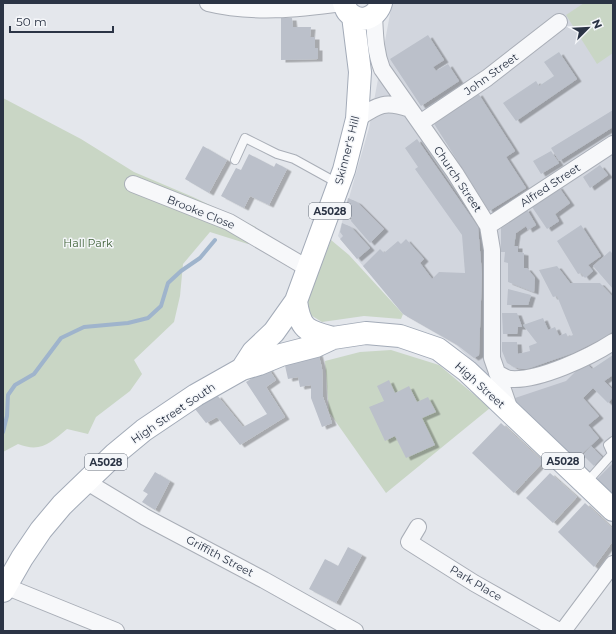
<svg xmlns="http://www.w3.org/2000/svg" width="616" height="634" font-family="Montserrat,sans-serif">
<defs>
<filter id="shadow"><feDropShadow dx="4.5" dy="2.5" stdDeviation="0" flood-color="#0004"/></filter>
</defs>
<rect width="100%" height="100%" fill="#e4e7ec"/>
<path fill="#d2d6de" d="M392,3H613V497L456,345L403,314L338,236L369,128Z"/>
<path fill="#c9d6c5" d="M584,3H613V53L597,64L566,15Z
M3,98L81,139L134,172L193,197L256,227L248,244L210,232L183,264L180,296L174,322L134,360L142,374L130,391L96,417L88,434L67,429C50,443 41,453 18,444L3,452Z
M331,240L349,255L403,314L401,319L364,316L322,322L309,314L305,304Z
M391,350L439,365L490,408L386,493L329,412L325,361L360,352Z"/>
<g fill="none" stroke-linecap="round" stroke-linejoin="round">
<path stroke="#9fb4cc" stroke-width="4" d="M3,432L7,416L8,395L15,385L34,374L61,338L84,327L128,323L148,318L161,306L168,283L181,271L200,258L215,240"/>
</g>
<path fill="#bbc0ca" filter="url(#shadow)" d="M281,18H292L293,27H311L310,37H315V48H318V59L281,60Z
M428,35L444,60L433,67L436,71L448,64L459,81L421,106L390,59Z
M559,52L577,79L516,121L503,103L536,81L539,86L554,76L544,62Z
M478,93L515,151L506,157L526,188L489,211L433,122Z
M613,110V127L559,161L551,148Z
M417,139L478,227L482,274L479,355L474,358L456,344L403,314L363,266L380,249L384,253L398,241L401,244L406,239L424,259L420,263L432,279L439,272L465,273L462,235L415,169L418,167L405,148Z
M203,146L227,160L209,193L185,179Z
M551,151L559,163L541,174L533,161Z
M249,154L274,167L276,163L287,169L269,205L250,196L244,208L221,196L236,168L241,170Z
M600,165L608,175L590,188L583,177Z
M558,186L570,203L555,214L559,221L547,229L530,204Z
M348,198L357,202L384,229L370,243L351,221L352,218L344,216Z
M526,208L536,225L528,230L526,226L516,233L514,246H518V252L524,253V268H527L535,278L534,292L508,282V263L504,262L505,252H501V224Z
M342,223L351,227L370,248L357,259L340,239L343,236L340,232Z
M581,225L601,256L588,265L593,271L585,278L581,273L578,274L557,241Z
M610,251L613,254V289L593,266Z
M557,266L570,283H600L613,297V331L605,337L573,353L527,369H522L514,367L507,363L502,351V342H517L518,354L530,351L529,346L537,343L523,325L543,318L548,330L555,327L559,336L566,333L568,337L573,335L557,296L553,297L539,270Z
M508,289L531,295L528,305H507Z
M502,313H517L522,327H518L517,334H503Z
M318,353L322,368L323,397L332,423L322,427L311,398V385L300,387L298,377L288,379L284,361Z
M613,355V375L604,381L613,390V397L608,403L593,388L583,398L599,416L588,425L599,438L575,460L512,399L566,381L585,362L592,369Z
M268,368L276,380L266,387L285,417L240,445L217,417L206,423L195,409L217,395L243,427L267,414L246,382Z
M389,380L395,393L409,386L417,402L428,397L436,412L422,418L435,445L406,458L395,436L385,441L369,407L384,401L377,386Z
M501,423L543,462L514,493L472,453Z
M591,446L602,457L594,466L583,455Z
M613,463V496L596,480Z
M155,472L170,481L155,510L142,502L148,494L143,491Z
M550,473L577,497L553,523L526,498Z
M585,503L613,529V541L594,567L558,532Z
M348,547L362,555L336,603L309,589L325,559L338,566Z"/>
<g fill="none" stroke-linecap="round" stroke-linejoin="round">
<g stroke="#a9aeb7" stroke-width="10">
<path id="service" d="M235,160L245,138L277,154L294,159L332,180L339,182
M586,483L612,454L608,445L613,441"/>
</g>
<g stroke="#a9aeb7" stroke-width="18">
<path id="minor" d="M208,3C252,14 298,9 343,3
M374,15C375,34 375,51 382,69L455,173L488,226L492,250V358L510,410
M357,119C378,105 384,100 410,109
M420,123L487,78L559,22
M133,184L229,222L309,269
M488,226L613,144
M497,373C501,375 507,379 511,379C539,381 590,357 613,342
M87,479L92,485L145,517L264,580L355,631
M418,527L409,542L474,583L559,631
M5,586L116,631
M563,631L613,564"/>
</g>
<g stroke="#a3abb8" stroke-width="24">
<path id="primary" d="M344,3C345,6 346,10 348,12C359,25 377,18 381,3
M296,301C300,330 307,331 333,338
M242,369L253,352L274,332L296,301L344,170L357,119L360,72L353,16
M3,591L22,558L41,530L62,505L115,454L144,430L196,395L242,369L259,364L281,355L316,346L333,338L366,333L400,336L438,349L467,371L613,510"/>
</g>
<use href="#service" stroke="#f7f8fa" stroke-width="8"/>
<use href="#minor" stroke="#f7f8fa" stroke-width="16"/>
<use href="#primary" stroke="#fff" stroke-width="22"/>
</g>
<g text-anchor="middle" stroke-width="3" stroke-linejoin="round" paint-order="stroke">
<g fill="#f4f6f9" stroke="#676e7b" stroke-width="1">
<rect x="309" y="203" width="42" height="16" rx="3"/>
<rect x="542" y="453" width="42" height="16" rx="3"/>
<rect x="85" y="454" width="42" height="16" rx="3"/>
</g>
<g font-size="10" font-weight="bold" fill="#2b3445">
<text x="330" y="215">A5028</text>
<text x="563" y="465">A5028</text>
<text x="106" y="466">A5028</text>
</g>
<g font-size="11" fill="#2b3445" stroke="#f4f6f9">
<text transform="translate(491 74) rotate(-36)" y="4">John Street</text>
<text transform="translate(347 150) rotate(-76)" y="4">Skinner's Hill</text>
<text transform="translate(458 179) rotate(56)" y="4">Church Street</text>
<text transform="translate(550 185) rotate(-33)" y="4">Alfred Street</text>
<text transform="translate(201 212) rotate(22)" y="4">Brooke Close</text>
<text transform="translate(480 385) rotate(42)" y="4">High Street</text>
<text transform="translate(173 413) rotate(-34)" y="4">High Street South</text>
<text transform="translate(220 556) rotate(28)" y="4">Griffith Street</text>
<text transform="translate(476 583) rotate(31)" y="4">Park Place</text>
</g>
<g font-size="11" fill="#3f6138" stroke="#f4f6f9">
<text x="88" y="247">Hall Park</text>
</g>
</g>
<rect width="616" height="634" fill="none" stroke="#2b3445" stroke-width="8"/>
<g transform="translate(588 28) rotate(66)" stroke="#f4f6f9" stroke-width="3" paint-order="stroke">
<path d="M0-3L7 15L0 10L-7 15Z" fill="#2b3445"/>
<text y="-6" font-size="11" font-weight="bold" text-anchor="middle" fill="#2b3445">N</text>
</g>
<path d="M10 26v6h103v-6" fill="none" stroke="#2b3445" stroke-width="2"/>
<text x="16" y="26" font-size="12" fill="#2b3445" stroke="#f4f6f9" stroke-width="3" paint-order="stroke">50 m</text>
</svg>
